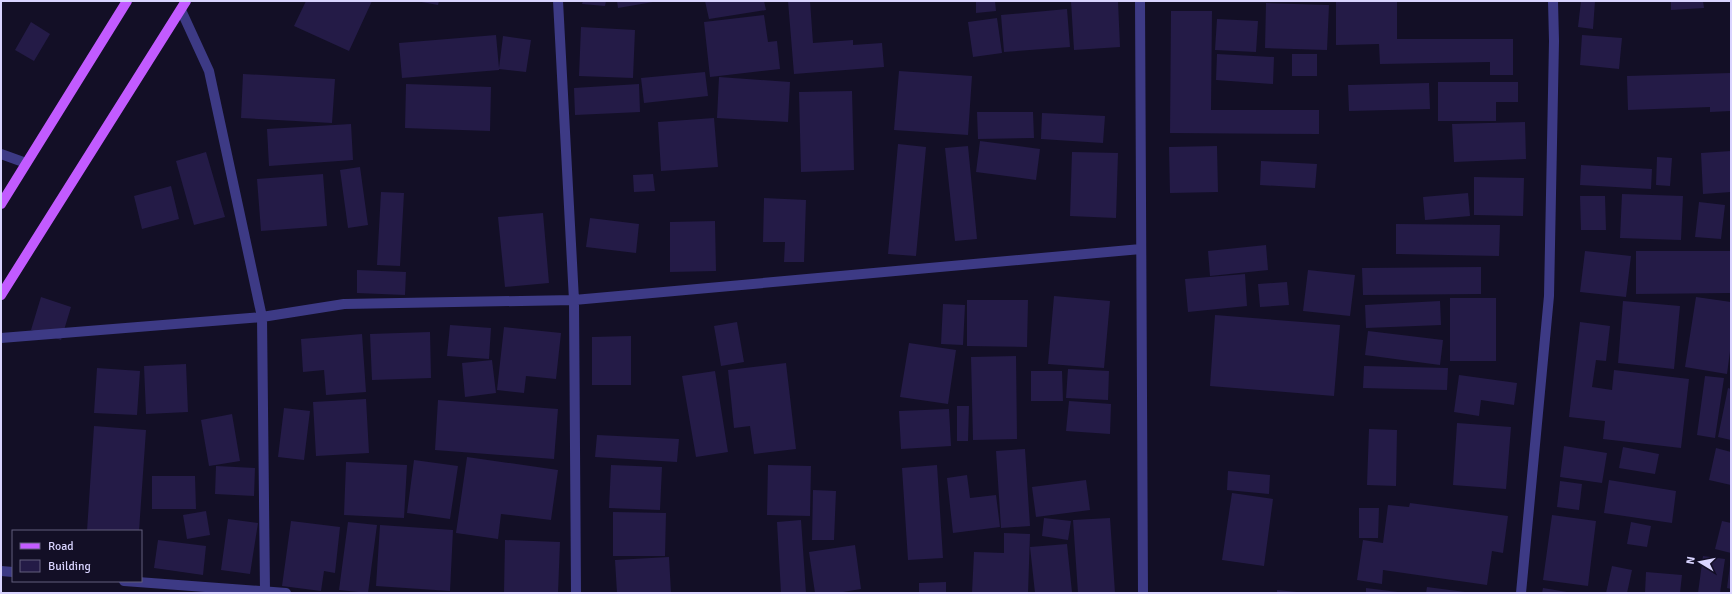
<svg xmlns="http://www.w3.org/2000/svg" width="1732" height="594" font-family="Signika,sans-serif">
<rect width="100%" height="100%" fill="#130f26"/>
<path fill="#241b47" d="M306,1H372L349,51L294,26Z
M416,1H439L438,5Z
M583,1H606L605,6L582,4Z
M617,1H653V2L618,8Z
M705,1H764L766,10L709,19Z
M788,1H810L813,43L853,40V45L882,43L884,67L794,74Z
M976,1H995L996,11L976,13Z
M1071,1H1118L1120,47L1074,50Z
M1336,1H1397V39H1513V75H1490V62L1380,64L1379,44L1336,45Z
M1581,1H1595L1593,29L1578,27Z
M1671,1H1703L1704,8L1671,10Z
M1266,3L1329,5L1327,50L1265,48Z
M1067,9L1070,47L1004,52L1001,15Z
M1171,11H1212L1211,110H1319V134L1170,133Z
M764,15L768,42L777,41L780,69L710,77L704,22Z
M997,18L1002,53L973,57L968,22Z
M1217,19L1258,21L1256,52L1215,50Z
M31,22L50,34L34,61L15,50Z
M581,27L635,30L633,78L579,76Z
M496,35L499,68L503,36L531,40L526,72L499,69V70L402,78L399,43Z
M1582,35L1622,38L1619,69L1580,65Z
M1217,54L1274,57L1273,84L1216,80Z
M1292,54H1317V76H1292Z
M899,71L972,76L968,135L894,130Z
M705,72L708,96L644,103L641,78Z
M1731,73V111L1710,112V107L1628,110L1627,76Z
M243,74L335,79L332,123L241,118Z
M719,77L790,82L788,122L717,118Z
M1438,82H1518V102H1496V121H1438Z
M1429,83L1430,109L1349,111L1348,85Z
M406,84L491,87L490,131L405,128Z
M639,84L640,112L575,115L574,88Z
M852,91L854,170L801,172L799,92Z
M977,112H1033L1034,138L978,139Z
M1042,113L1105,116L1103,143L1041,139Z
M714,118L718,167L661,171L658,122Z
M1525,122L1526,159L1454,162L1452,124Z
M351,124L353,160L269,166L267,129Z
M980,141L1040,149L1036,180L976,172Z
M898,144L926,147L916,256L888,254Z
M968,146L977,239L955,241L945,148Z
M1217,146L1218,192L1170,193L1169,147Z
M1731,151V192L1703,194L1701,153Z
M206,152L225,217L194,225L176,161Z
M1072,152L1118,153L1116,218L1070,216Z
M1657,157L1672,158L1670,186L1656,185Z
M1261,161L1317,164L1315,188L1260,185Z
M1581,165L1652,169L1651,189L1580,185Z
M360,167L368,225L348,228L340,170Z
M323,174L327,226L261,231L257,179Z
M653,174L655,191L634,192L633,175Z
M1474,177L1524,178L1523,216L1474,215Z
M171,186L179,219L142,229L134,196Z
M381,192L404,193L400,266L377,265Z
M1468,193L1470,216L1425,220L1423,197Z
M1622,194L1683,196L1681,240L1620,238Z
M1580,196H1605L1606,230H1581Z
M764,198L806,200L804,262H784L785,242H763Z
M1699,202L1725,205L1721,239L1695,237Z
M543,213L549,283L505,287L498,217Z
M590,218L639,224L636,253L586,247Z
M715,221L716,271L670,272V222Z
M1396,224L1500,225L1499,256L1396,254Z
M1266,245L1268,270L1210,276L1208,251Z
M1585,251L1631,256L1626,297L1580,292Z
M1636,251H1730V293L1636,294Z
M1481,267V294L1363,295L1362,268Z
M357,270L406,272L405,295L357,293Z
M1308,270L1355,275L1350,316L1303,311Z
M1245,274L1247,306L1188,312L1185,279Z
M1287,282L1289,305L1260,307L1258,284Z
M1054,296L1110,301L1104,368L1048,364Z
M41,297L71,307L61,340L31,330Z
M1696,297L1731,302V344L1727,374L1685,367Z
M1450,298H1496V361H1450Z
M967,300H1028L1027,347L967,346Z
M1440,301L1441,325L1366,328L1365,305Z
M1623,301L1680,306L1674,369L1618,363Z
M943,304L965,305L963,345L941,344Z
M1215,315L1340,325L1334,396L1210,386Z
M737,322L744,362L721,366L714,326Z
M1580,322L1610,326L1606,361L1596,360L1592,387L1612,390L1614,370L1689,379L1681,448L1603,439L1605,421L1569,417Z
M450,325L491,328L489,359L447,356Z
M504,327L561,333L556,379L526,376L524,393L497,390Z
M1368,331L1443,340L1440,365L1365,355Z
M430,332L431,378L372,380L370,334Z
M362,334L366,392L326,395L324,370L303,372L301,339Z
M631,336V385H592V337Z
M909,343L956,350L948,404L900,397Z
M1016,356L1017,439L973,440L971,357Z
M492,360L496,393L465,397L462,363Z
M786,363L796,449L754,454L750,426L734,428L728,370Z
M186,364L188,412L146,414L144,366Z
M1364,366L1448,368L1447,390L1363,388Z
M97,368L140,371L137,415L94,413Z
M1068,369L1109,371L1108,400L1066,398Z
M715,371L728,452L696,457L682,376Z
M1031,371H1062L1063,401H1031Z
M1459,375L1517,383L1514,405L1481,400L1479,416L1454,412Z
M1705,376L1724,378L1715,438L1697,435Z
M1728,388L1731,389V440L1718,437Z
M366,399L369,453L316,456L313,402Z
M438,400L558,409L554,459L435,450Z
M1069,401L1111,404L1110,434L1066,431Z
M957,406H969L968,441H957Z
M284,408L310,411L304,460L278,457Z
M949,409L951,446L901,449L899,411Z
M232,414L240,461L209,466L201,420Z
M1457,423L1511,427L1506,489L1453,485Z
M94,426L146,430L139,531H87Z
M1369,429L1397,430L1396,486L1367,485Z
M597,435L679,439L677,462L595,457Z
M1564,446L1607,453L1602,483L1560,477Z
M1623,447L1659,454L1655,474L1619,468Z
M1716,448L1731,452V485L1709,480Z
M1025,449L1030,526L1001,528L996,451Z
M467,457L558,470L551,520L501,514L498,539L456,533Z
M414,460L458,466L450,519L407,513Z
M346,462L407,465L404,518L344,515Z
M611,465L662,467L660,510L609,508Z
M768,465L811,466L810,516L767,515Z
M937,465L943,558L908,560L902,468Z
M216,466L255,468L254,496L215,494Z
M1228,471L1270,475L1269,494L1227,490Z
M967,475L970,498L996,495L1000,527L953,533L947,478Z
M152,476H195L196,509H152Z
M1086,480L1090,510L1036,517L1032,487Z
M1609,480L1676,491L1672,523L1604,513Z
M1560,481L1582,484L1579,510L1557,507Z
M813,490L836,491L834,540H812Z
M1232,493L1273,499L1264,566L1222,560Z
M1410,503L1508,516L1503,553L1492,551L1487,585L1383,570L1382,584L1357,580L1363,540L1383,543L1388,505L1409,507Z
M1359,508H1379L1378,538H1359Z
M206,511L210,535L187,539L183,515Z
M613,512L666,513L665,556H613Z
M1552,515L1596,521L1588,586L1543,580Z
M1044,518L1071,521L1068,540L1042,536Z
M1110,518L1115,593H1078L1073,520Z
M228,519L258,523L250,574L221,570Z
M801,520L806,593H781L777,522Z
M291,521L340,527L335,573L324,571L321,591L282,586Z
M1722,521L1731,523V553L1715,549Z
M348,522L377,525L368,593L339,590Z
M1631,522L1651,526L1647,547L1627,544Z
M380,525L453,530L450,591L376,586Z
M1004,533L1030,534L1028,593H972L974,552L1004,553Z
M158,540L206,546L203,575L154,568Z
M505,540L560,542L558,593H504Z
M1067,544L1072,592L1035,593L1030,547Z
M855,545L861,589L837,593H815L809,552Z
M1703,556L1725,559L1720,593H1698Z
M669,557L671,593H617L615,560Z
M1730,565H1731V589L1727,588Z
M1612,566L1632,570L1627,593H1606Z
M1646,572L1682,575L1680,593H1645Z
M946,582V593H919V583Z
M1427,587L1465,592V593H1426Z
M1366,588L1398,592L1397,593H1366Z
M1543,588L1567,592V593H1542Z
M1277,590L1297,592V593H1277Z"/>
<g fill="none" stroke-linecap="round" stroke-linejoin="round">
<path stroke="#3d3a85" stroke-width="10" d="M558,1L574,300L576,593
M1140,1L1143,593
M181,10L209,71L262,317L265,592
M1,154L26,163
M1,338L262,317L344,304L574,300L1141,249
M1,571L13,572
M124,581L286,593
M1521,593L1549,296L1554,41L1553,1"/>
<path stroke="#c25bff" stroke-width="10" d="M1,204L127,1
M1,295L186,1"/>
</g>
<rect width="1732" height="594" fill="none" stroke="#d9d4ff" stroke-width="4"/>
<rect x="12" y="530" width="130" height="52" fill="#130f26" stroke="#625e7d"/>
<rect x="20" y="543" width="20" height="6" fill="#c25bff" stroke="#625e7d"/>
<text x="48" y="550" font-size="12" fill="#d9d4ff">Road</text>
<rect x="20" y="560" width="20" height="12" fill="#241b47" stroke="#625e7d"/>
<text x="48" y="570" font-size="12" fill="#d9d4ff">Building</text>
<g transform="translate(1700 562) rotate(280)" stroke="#130f26" stroke-width="3" paint-order="stroke">
<path d="M0-3L7 15L0 10L-7 15Z" fill="#d9d4ff"/>
<text y="-6" font-size="11" font-weight="bold" text-anchor="middle" fill="#d9d4ff">N</text>
</g>
</svg>
